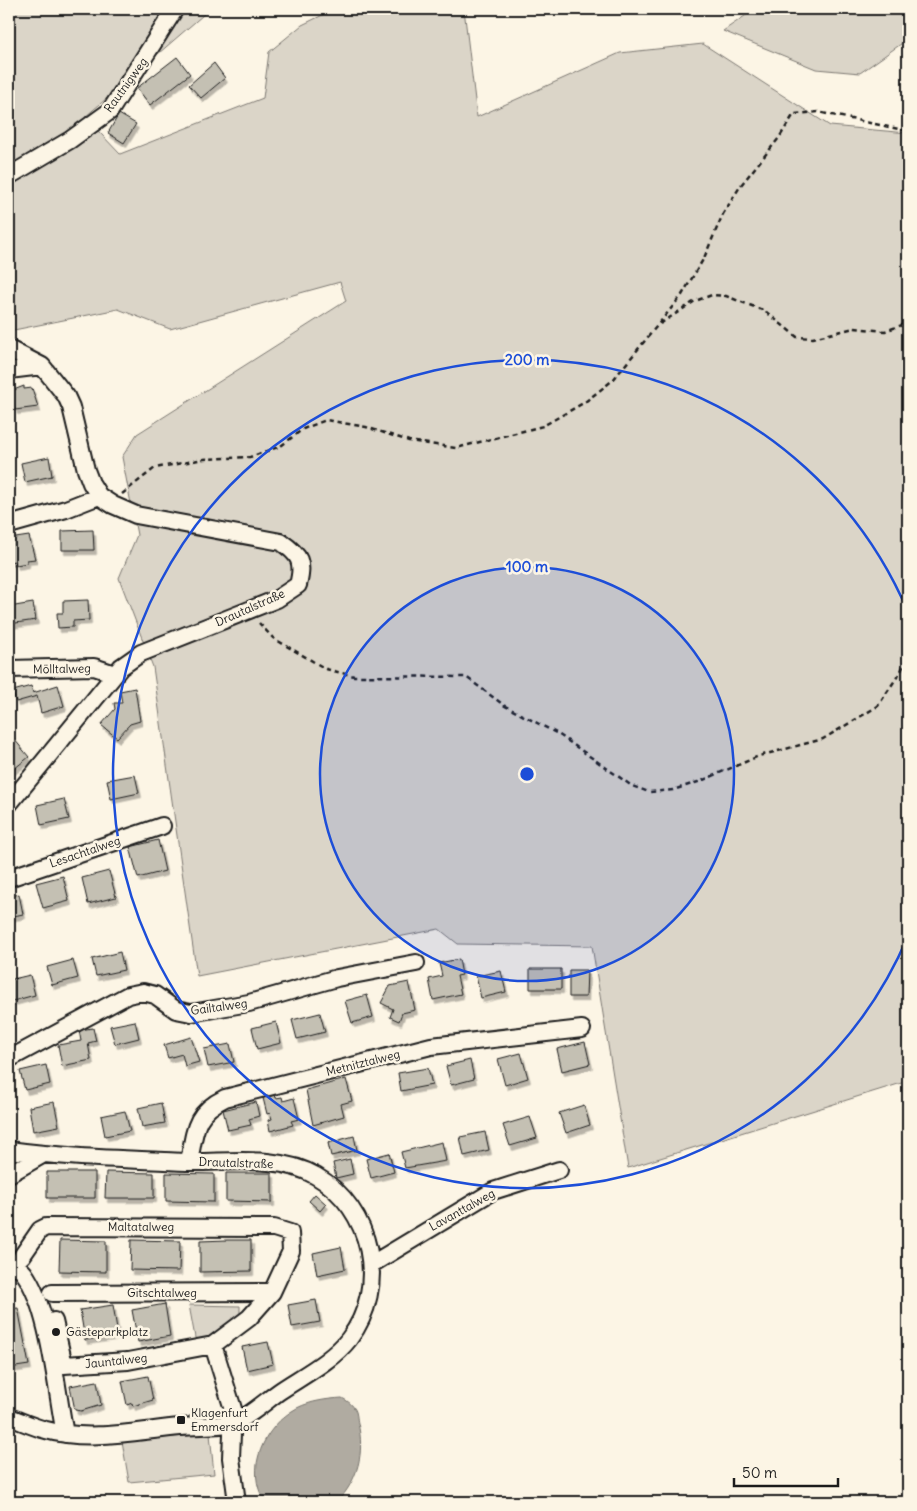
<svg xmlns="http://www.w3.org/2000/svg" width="917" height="1511" font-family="Delius,sans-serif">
<defs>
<filter id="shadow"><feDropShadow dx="2.5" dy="4.5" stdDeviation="0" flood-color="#0004"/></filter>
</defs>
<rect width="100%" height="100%" fill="#fcf5e5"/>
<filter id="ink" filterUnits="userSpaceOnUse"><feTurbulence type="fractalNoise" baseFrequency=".02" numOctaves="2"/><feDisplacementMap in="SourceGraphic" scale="10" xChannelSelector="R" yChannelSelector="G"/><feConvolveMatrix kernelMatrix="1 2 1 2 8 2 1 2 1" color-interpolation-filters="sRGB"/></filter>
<g filter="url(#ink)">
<path fill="#dbd5c8" stroke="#7c7872" d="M9,9H210L85,117L120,154L263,98L269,52L302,25L335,9H464L477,117L620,53L703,44L830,126L908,133V1081L628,1168L592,946L458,944L439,929L197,976L153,667L119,578L137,535L122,457L137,434L346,301L340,282L170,329L118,309L9,331Z
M755,9H908V39L860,73L816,69L723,31Z
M189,1305L240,1306V1315L209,1338L196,1343Z
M210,1434L214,1474L129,1482L122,1441Z"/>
<path fill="#b0aba1" stroke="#75726c" d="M342,1398C346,1400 352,1404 354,1408C357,1411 357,1419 358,1423C365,1453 358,1480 337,1502H265C244,1469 264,1426 297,1408C311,1401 327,1399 342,1398Z"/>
<path fill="#c4c0b3" stroke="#1c1c1c" filter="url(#shadow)" d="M177,57L190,74L150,105L137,88Z
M214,63L225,78L201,98L189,85Z
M119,114L136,124L124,143L108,133Z
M24,386V389L32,388L38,407L15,410L11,391Z
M49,457L52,476L25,482L21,463Z
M93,530L94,550H62V531Z
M29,536L35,559L27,560V563L16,565L15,561L9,562V539Z
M88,600L89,620L73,621V627L58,628L57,613H63V601Z
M33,603L36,620L9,624V607Z
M58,685L64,706L41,713L37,696L16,702L13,691L31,686L33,693Z
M135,688L140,721L130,724L117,738L101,725L115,709L114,703H122L120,691Z
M14,739L29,757L10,772L9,743Z
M135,775L139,793L111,799L107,780Z
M64,799L69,819L41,825L37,805Z
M158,840L165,871L138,878L130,847Z
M109,871L116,897L88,904L82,878Z
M63,876L69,901L43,908L36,883Z
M19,894L23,914L9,917V897Z
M120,952L124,970L96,976L92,959Z
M459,959L462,975L457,976L461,994L433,1000L429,979L442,976L439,963Z
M73,960L78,978L52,985L47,967Z
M530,969H561V989H530Z
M569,970H587L586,997H569Z
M501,971L506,992L481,998L476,976Z
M30,975L35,995L9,1002V980Z
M409,982L415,1010L402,1013L399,1021L390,1017L393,1009L381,1003L390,986Z
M367,995L373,1017L352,1023L345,1001Z
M320,1013L325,1032L297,1039L292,1020Z
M135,1021L139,1038L115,1044L110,1026Z
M276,1022L281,1043L257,1049L252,1028Z
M93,1028L96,1041L88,1043L91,1060L62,1066L58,1045L81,1041L79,1030Z
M191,1037L199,1062L185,1066L182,1054L168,1058L164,1045Z
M585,1042L590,1064L562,1071L557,1049Z
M230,1044L234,1062L208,1067L204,1049Z
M521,1053L528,1078L505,1085L498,1059Z
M470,1060L474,1079L451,1085L446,1066Z
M46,1065L50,1084L25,1090L20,1071Z
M428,1068L432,1085L401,1091L398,1073Z
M346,1079L352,1101L341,1104L344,1116L313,1125L306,1090Z
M275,1095L276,1098L282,1097L283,1101L294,1098L299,1119L291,1121L293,1125L270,1131L268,1120L272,1119L270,1113L267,1114L263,1098Z
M54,1102L59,1126L33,1131L29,1107Z
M256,1102L259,1116L249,1119L251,1125L228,1130L223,1110Z
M161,1103L165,1123L142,1127L138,1108Z
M584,1105L590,1125L566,1133L559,1113Z
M125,1111L130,1131L105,1136L101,1116Z
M530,1117L537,1138L510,1146L503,1125Z
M485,1132L489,1150L464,1156L460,1137Z
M354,1136L357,1150L331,1156L328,1143Z
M442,1142L446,1161L405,1168L401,1152Z
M389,1153L394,1172L371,1178L366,1159Z
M350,1159L353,1174L336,1178L333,1163Z
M47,1172H95V1198H47Z
M106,1172L154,1173V1198H105Z
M166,1173L214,1174V1202L166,1201Z
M226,1173H272V1202L226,1201Z
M315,1194L326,1204L320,1211L309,1201Z
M60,1240L106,1241V1272L59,1271Z
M131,1240L180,1241L179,1271L130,1270Z
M227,1240H251V1271L200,1272V1241Z
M341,1247L345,1269L317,1275L313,1253Z
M316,1300L320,1322L292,1327L288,1305Z
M165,1304L170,1336L138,1342L132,1310Z
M113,1305L118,1335L85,1340L80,1310Z
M18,1308L29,1365L9,1368V1309Z
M268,1342L273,1364L247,1370L242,1347Z
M148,1376L153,1400L133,1406L132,1403L127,1405L122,1381Z
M97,1381L101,1405L81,1411L75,1410L70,1386Z
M199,1414L200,1418L189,1419V1416Z"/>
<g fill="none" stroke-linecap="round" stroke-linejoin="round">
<g stroke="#1c1c1c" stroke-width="20">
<path id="minor" d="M9,176L70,140L110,111L175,9
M9,349L42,366L66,396L71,407L86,470L91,483L99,496L113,505L136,515L281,542C300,555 304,562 298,585L277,599L141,653L121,667L9,804
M9,370L42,366
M9,525L66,509L99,496
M9,669L94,667L115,674
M9,878L162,826
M9,1059L128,995L143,992L155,995L176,1010L191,1013L249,1003L337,978L416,963
M9,1150C68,1158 128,1159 187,1162C228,1163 279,1154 316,1176C372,1208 389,1287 349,1339C332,1361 302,1376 280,1391C267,1400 246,1419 233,1423C217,1427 197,1425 180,1427C137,1431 89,1442 46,1430C33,1427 21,1421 9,1417
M189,1162C195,1130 194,1113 225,1098L431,1046L582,1029
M9,1174L42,1155
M22,1256L40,1230L46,1227L274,1228L290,1233L291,1251L272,1292L249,1318L213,1345L128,1361L64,1365L54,1321
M9,1261C14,1265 20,1268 24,1273C50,1309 56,1389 65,1434
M372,1264L493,1191L559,1170
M52,1293L272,1292
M213,1345L233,1409L231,1458L237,1502"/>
</g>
<path stroke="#1c1c1c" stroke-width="2.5" stroke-dasharray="5 4" stroke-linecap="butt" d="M660,324L695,301L712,295L726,296L765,311L797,337L813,338L854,328L885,331L908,323
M122,494L155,468L204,459L250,457L281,446L303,429L326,420L366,427L409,441L456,448L543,426L585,402L613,380L682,295L704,258L723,214L741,185L779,138L794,114L818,112L908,131
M259,623L273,638L326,669L354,676L466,677L505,706L558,734L632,786L649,792L673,790L701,781L759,756L823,739L878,706L901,671L908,655"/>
<use href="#minor" stroke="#fcf5e5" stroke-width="16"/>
</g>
</g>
<circle cx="527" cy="774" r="207" fill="#1d4ed8" fill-opacity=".12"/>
<g fill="none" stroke="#1d4ed8" stroke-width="2.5">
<circle cx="527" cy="774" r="207"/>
<path d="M908 936A414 414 0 1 1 908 612"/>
</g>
<g fill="#1c1c1c" stroke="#fcf5e5" stroke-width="2">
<circle cx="56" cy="1332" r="5"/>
<rect x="176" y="1415" width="10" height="10" rx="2.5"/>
</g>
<g text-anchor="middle" stroke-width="5" stroke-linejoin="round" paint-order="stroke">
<g font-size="12" fill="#1c1c1c" stroke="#fcf5e5">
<text transform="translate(126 85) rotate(-54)" y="4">Rautnigweg</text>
<text transform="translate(250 608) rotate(-24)" y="4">Drautalstraße</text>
<text transform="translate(62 669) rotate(-1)" y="4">Mölltalweg</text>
<text transform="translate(85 852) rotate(-19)" y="4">Lesachtalweg</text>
<text transform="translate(219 1007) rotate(-8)" y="4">Gailtalweg</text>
<text transform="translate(363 1063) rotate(-14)" y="4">Metnitztalweg</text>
<text transform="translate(236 1163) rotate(2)" y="4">Drautalstraße</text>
<text transform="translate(462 1210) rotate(-29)" y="4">Lavanttalweg</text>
<text x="141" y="1231">Maltatalweg</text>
<text x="162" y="1297">Gitschtalweg</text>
<text transform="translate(116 1361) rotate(-6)" y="4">Jauntalweg</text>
</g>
<g font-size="12" fill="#1c1c1c" stroke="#fcf5e5" text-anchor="start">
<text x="66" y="1336">Gästeparkplatz</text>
<text x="191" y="1417">Klagenfurt<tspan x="191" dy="14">Emmersdorf</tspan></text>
</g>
</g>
<circle cx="527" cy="774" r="8" fill="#1d4ed8" stroke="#fcf5e5" stroke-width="2.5"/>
<g font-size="15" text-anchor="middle" font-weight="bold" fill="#1d4ed8" stroke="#fcf5e5" stroke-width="5" stroke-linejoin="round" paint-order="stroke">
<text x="527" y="365">200 m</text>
<text x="527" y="572">100 m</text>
</g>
<rect width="917" height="1511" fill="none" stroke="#fcf5e5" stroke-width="30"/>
<rect x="15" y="15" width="887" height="1481" fill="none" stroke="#1c1c1c" stroke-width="2" filter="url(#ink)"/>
<path d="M734 1478v8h104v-8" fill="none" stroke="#1c1c1c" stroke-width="2.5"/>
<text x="742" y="1478" font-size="15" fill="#1c1c1c" stroke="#fcf5e5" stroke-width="4" paint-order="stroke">50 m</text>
</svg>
